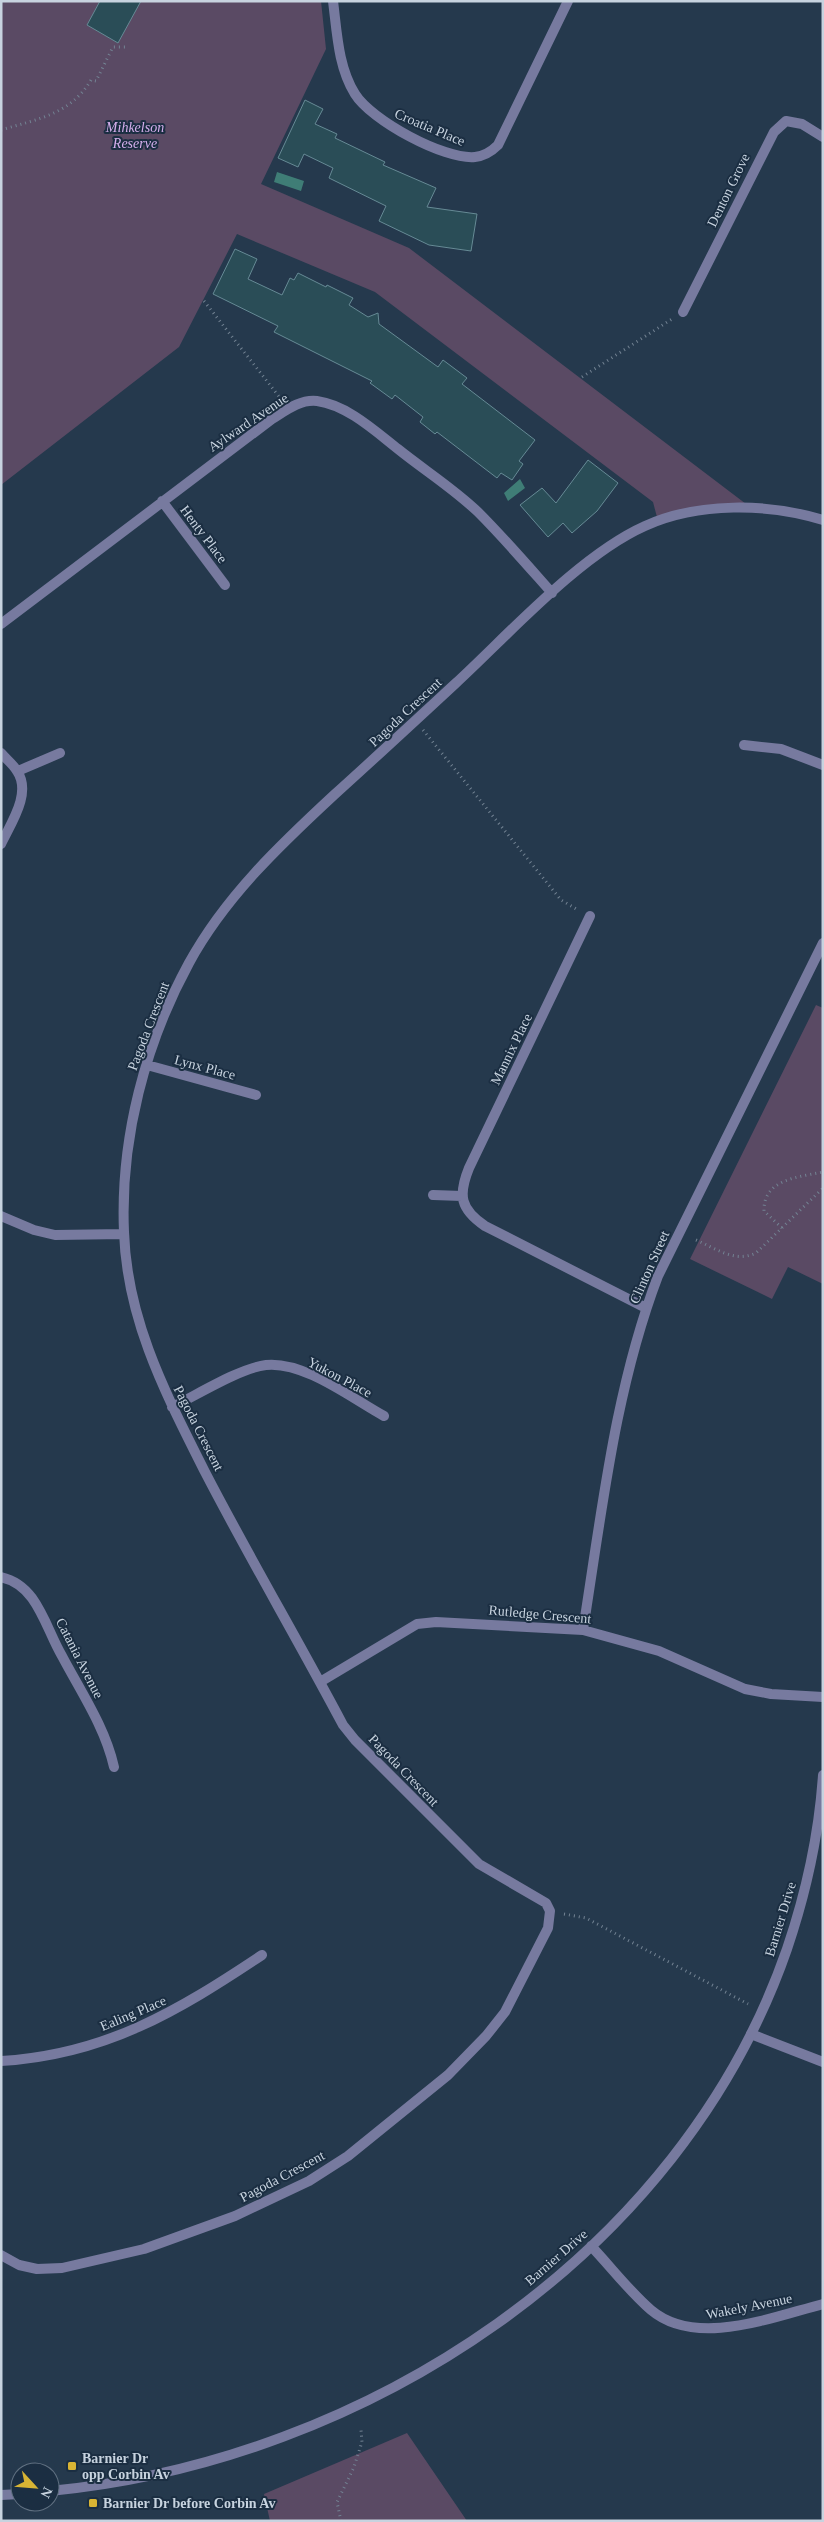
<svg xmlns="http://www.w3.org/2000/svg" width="824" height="2522" font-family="Georgia,serif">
<rect width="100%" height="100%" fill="#25394d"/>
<path fill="#5a4a64" d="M1,1H321L326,49L261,184L409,248L750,507L658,521L653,502L375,292L237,234L179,347L1,485Z
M816,1005L823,1008V1284L788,1267L772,1299L690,1259Z
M407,2433L467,2521H270L264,2494Z"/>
<path fill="#3f7d76" d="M277,172L304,181L301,191L274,182Z
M520,479L525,488L508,501L504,493Z"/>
<path fill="#2a4d57" stroke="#668a95" d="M100,1H141L118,43L87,25Z
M305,100L323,109L315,124L337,134L335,138L385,162L383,165L436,188L427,207L477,214L471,251L429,245L379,221L386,206L329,178L333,168L304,154L298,167L278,158Z
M235,249L257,259L248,279L282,295L290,278L294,280L298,273L326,287L327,285L353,298L349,305L368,317L378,313L379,324L438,367L443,360L467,378L462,384L535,440L519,461L523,464L512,480L501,473L497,478L437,432L435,434L420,422L423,417L395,395L392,399L370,383L372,381L274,332L278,326L213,294Z
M588,460L618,483L597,511L572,533L563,523L548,537L520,505L542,488L556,503Z"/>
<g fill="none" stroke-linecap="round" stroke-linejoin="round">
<path stroke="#738393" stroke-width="3" stroke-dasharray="1 4" stroke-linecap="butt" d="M1,130C37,119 70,115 91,80L96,81L113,47H125
M204,301L281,399
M582,377L672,319
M423,730L561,900L578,910
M782,1228L764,1211C763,1179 799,1177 823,1172
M696,1240C717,1249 735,1263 756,1253L823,1188
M564,1914L586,1918L748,2004
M341,2521L337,2502L354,2467L362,2442L361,2430"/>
<path stroke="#777a9f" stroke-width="10" d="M333,1C337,32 338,67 355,94C371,120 444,160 475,157C484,156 491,152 498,145L568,1
M683,312L774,132L786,121L802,124L823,137
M162,501L225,585
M1,624L272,419C285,411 300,399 317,401C347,405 375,431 398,449C424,470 453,488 478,512C504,538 528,566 552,593
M744,745L781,749L823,765
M1,753C6,759 13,764 17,771C32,793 11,823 1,844
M18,771L60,753
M590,916L469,1168C458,1195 460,1209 485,1226L646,1308
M147,1065L256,1095
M433,1195L462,1196
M1,1216L34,1230L55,1235L124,1234
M172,1407C197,1395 240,1368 266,1365C304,1361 351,1398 384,1416
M1,1577C14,1580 24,1587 32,1598C45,1616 51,1637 62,1656C81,1692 105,1727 114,1767
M583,1630C602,1511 615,1389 658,1276L823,943
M320,1682L417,1624L436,1622L583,1630L659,1651L745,1689L771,1694L823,1697
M751,2034L823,2062
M1,2061C105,2055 178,2011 262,1955
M1,2255L19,2265L37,2269L62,2268L144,2249L235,2216L309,2181L348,2156L448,2075L486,2036L505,2012L548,1928L550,1911L546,1903L479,1864L355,1740L343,1725C298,1640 249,1557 205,1472C166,1394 127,1321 124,1232C120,1139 145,1044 189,963C225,897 280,845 334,795C375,758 415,721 456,683C509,634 580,555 645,526C698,502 768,503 823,520"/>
<path stroke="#777a9f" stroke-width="10" d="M591,2246C611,2267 629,2291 651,2310C696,2348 772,2317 823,2304
M50,2491C366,2461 681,2255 787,1949C806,1893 819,1834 823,1775
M1,2495L20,2494"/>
</g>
<g fill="#d8b434" stroke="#1b2e42" stroke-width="2">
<rect x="67" y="2461" width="10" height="10" rx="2.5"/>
<rect x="88" y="2498" width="10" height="10" rx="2.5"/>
</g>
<g text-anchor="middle" stroke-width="4" stroke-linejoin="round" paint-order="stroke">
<g font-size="14" font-style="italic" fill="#d6afed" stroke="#1b2e42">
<text x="135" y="132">Mihkelson<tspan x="135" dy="16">Reserve</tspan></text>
</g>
<g font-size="14" fill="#c7d3df" stroke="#1b2e42">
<text transform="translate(430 127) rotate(23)" y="5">Croatia Place</text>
<text transform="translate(728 190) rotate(-64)" y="5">Denton Grove</text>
<text transform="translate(248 422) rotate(-34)" y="5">Aylward Avenue</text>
<text transform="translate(204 534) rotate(53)" y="5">Henty Place</text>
<text transform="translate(405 712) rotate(-43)" y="5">Pagoda Crescent</text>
<text transform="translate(148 1026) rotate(-69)" y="5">Pagoda Crescent</text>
<text transform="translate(511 1049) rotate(-64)" y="5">Mannix Place</text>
<text transform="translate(205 1067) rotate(15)" y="5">Lynx Place</text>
<text transform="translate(649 1267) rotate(-66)" y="5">Clinton Street</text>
<text transform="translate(340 1377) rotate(28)" y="5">Yukon Place</text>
<text transform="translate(199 1428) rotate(63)" y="5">Pagoda Crescent</text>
<text transform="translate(540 1614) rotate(5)" y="5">Rutledge Crescent</text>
<text transform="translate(80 1658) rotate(63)" y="5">Catania Avenue</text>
<text transform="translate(404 1770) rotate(46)" y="5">Pagoda Crescent</text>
<text transform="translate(780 1919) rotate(-73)" y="5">Barnier Drive</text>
<text transform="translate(133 2013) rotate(-23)" y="5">Ealing Place</text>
<text transform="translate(282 2176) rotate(-28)" y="5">Pagoda Crescent</text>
<text transform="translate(556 2257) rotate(-41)" y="5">Barnier Drive</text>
<text transform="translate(749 2306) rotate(-11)" y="5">Wakely Avenue</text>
</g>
<g font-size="14" font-weight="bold" fill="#c7d3df" stroke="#1b2e42" text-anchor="start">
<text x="82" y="2463">Barnier Dr<tspan x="82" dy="16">opp Corbin Av</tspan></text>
<text x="103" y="2508">Barnier Dr before Corbin Av</text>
</g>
</g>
<rect width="824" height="2522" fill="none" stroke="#c7d3df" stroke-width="5"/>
<g transform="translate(35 2487) rotate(116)"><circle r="24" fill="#1b2e42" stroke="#607081"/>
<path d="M0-4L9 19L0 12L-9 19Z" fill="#d8b434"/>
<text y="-8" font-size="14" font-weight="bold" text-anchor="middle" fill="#c7d3df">N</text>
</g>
</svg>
